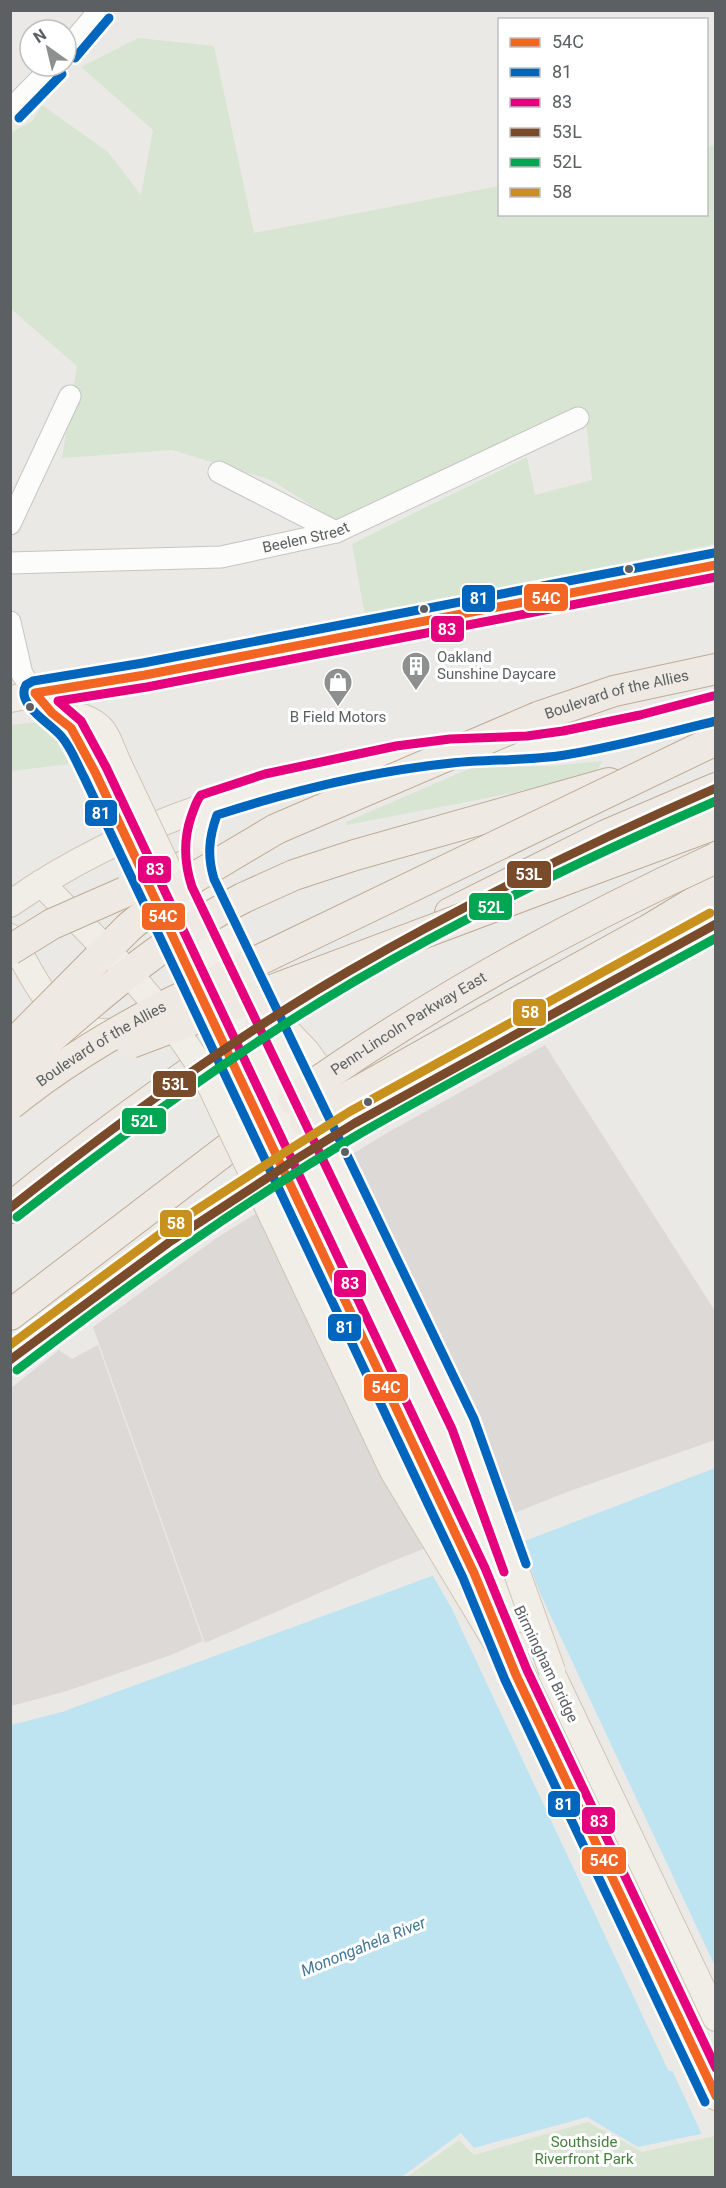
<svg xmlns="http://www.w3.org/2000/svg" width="726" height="2188" font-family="Roboto,sans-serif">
<rect width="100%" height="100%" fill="#ebe9e6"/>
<path fill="#dcd9d7" d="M545,1045L715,1311V1440L567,1492L388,1563L205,1643L93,1327L218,1237L385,1134Z
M98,1345L203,1641L171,1655L67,1691L11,1706V1388L59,1350L72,1359Z"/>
<path fill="#d7e5d2" d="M138,38L214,46L254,233L499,186L500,214H706L707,147L715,145V544L365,616L352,544L527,457L535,495L592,480L586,420L341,524L271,480L172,450L62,458L77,366L11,309L10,133L32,121L42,105L108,152L141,195L153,130L81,67Z
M46,721L69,764L11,771L10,725Z
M602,761L597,771C515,796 431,808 347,825L346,822L471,768L553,766Z
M588,2122L642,2152L715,2136V2177H407L459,2140L474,2155Z"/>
<path fill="#bee3f1" d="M715,1468V2131L638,2147L587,2117L474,2148L461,2133L402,2177L11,2178V1725L62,1712L478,1559Z"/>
<path fill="#ebe9e6" d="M520,1540L540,1593L715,1966L716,2134L703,2137L673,2072L668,2070L451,1607L431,1573Z"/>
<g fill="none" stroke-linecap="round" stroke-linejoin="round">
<g stroke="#c5c6c5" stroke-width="23">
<g id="minor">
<path d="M66,50L100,10"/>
<path d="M10,110L53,66"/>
<path d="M219,472L336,532"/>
<path d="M10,524L70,396"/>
<path id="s1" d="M10,563L221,557L336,532L578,418"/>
<path d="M10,622L22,674L35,693"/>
</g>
</g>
<g stroke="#d0c5b6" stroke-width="28">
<path id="major" d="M35,693L52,713L71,728L95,772
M10,699L716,565
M66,726L82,717C107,726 107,739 117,761
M208,805C203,818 197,831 196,845C194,879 221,920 235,951
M41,883L95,938
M10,904C133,817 278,778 425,754C465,747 507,751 547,746C604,739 660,723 716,708
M10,937C37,981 59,1045 121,1030
M263,1006L307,1052L336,1093
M10,1360L97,1294L171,1241L293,1161L355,1123L716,924
M442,1448L496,1563L525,1620
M419,1459L474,1573L516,1675L716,2097
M542,1653L716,2018"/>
</g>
<g stroke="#beac97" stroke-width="32">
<g id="highway">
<path id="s2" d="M538,717L614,691L716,669"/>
<path d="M570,878L716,824"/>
<path d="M144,884L193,862"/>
<path d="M243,898L294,875L355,855L609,783"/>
<path d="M450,913L606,835L716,788"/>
<path d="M510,1006L648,930L716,889"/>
<path d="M285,1008L350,969"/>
<path d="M10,1208C87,1145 166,1087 248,1033"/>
<path d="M10,1315L282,1107"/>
</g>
</g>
<use href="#minor" stroke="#fcfcfb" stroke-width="21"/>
<use href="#major" stroke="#f1eee8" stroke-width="26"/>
<use href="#highway" stroke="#eee9e2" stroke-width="30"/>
<g stroke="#d0c5b6" stroke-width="28" stroke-linecap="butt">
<path id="major-bridge" d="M117,761L442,1448
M95,772L419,1459
M95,938C137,980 174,1023 205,1074L393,1471L516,1675
M235,951L468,1436L552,1671"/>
</g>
<g stroke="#beac97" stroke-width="32" stroke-linecap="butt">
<g id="highway-bridge">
<path d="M10,950L52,924L125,892"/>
<path d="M260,1025L285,1008"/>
<path d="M131,1043L570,878"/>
<path d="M10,1047L129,927L162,900L197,876L276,829L538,717"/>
<path d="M10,1074C84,1009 156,943 243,898"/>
<path id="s3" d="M293,1099C426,1004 567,926 716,858"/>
<path id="s4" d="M10,1105C60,1064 114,1032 170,1003L716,740"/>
<path d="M305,1121L510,1006"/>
</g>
</g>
<use href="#major-bridge" stroke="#f1eee8" stroke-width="26"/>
<use href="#highway-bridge" stroke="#eee9e2" stroke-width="30"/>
<g stroke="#fff" stroke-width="14">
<path id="bus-1" d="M35,693L52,713L71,728L95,772L474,1573L516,1675L716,2096
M35,693L145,675L716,565"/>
</g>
<g stroke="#fff" stroke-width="14">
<path id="bus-2" d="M75,58L109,18
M19,118L62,74
M526,1564L474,1419L214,879C207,856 209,837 217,815C291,791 374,771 452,763C490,759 527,761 565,755C616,747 666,733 716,721
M705,2102L505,1680L463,1578L84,777C77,764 71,747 61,736C50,723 15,704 26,685L33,681L143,663L714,553"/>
</g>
<g stroke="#fff" stroke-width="14">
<path id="bus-3" d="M716,577L147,687L58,701L81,721L106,767L485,1568L527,1670L716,2068
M504,1572L452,1429L192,887C184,863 183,841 191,817C194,809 196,801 201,795L265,774L396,746L450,739L527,736L563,731L640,715L713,696"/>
</g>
<g stroke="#fff" stroke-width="14">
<path id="bus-4" d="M10,1208C119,1122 230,1040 349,971C468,902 590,843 716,788
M10,1360L171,1241L293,1161L355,1123L716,924"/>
</g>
<g stroke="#fff" stroke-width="14">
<path id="bus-5" d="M17,1217C126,1132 236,1051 355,981C471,913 592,855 716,801
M17,1370C128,1285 241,1203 361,1133C478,1066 598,1003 716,938"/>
</g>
<g stroke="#fff" stroke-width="14">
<path id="bus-6" d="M10,1345L164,1231L287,1151L349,1112L710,913"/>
</g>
<use href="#bus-1" stroke="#f26522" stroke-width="9"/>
<use href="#bus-2" stroke="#0065bd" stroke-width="9"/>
<use href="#bus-3" stroke="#e5007d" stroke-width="9"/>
<use href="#bus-4" stroke="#7a4b2a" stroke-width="9"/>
<use href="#bus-5" stroke="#00a651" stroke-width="9"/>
<use href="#bus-6" stroke="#c8911d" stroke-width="9"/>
</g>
<defs>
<g id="building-pin" transform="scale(1.5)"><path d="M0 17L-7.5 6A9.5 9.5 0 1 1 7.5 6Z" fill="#8e9090" stroke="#fff"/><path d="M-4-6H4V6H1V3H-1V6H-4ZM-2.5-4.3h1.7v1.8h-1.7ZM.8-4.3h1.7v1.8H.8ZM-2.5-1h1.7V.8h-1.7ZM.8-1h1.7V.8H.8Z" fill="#fff"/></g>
<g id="shop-pin" transform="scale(1.5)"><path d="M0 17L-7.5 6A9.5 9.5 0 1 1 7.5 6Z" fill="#8e9090" stroke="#fff"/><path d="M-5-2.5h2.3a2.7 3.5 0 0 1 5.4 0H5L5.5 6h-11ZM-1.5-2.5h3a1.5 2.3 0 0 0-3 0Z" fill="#fff"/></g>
</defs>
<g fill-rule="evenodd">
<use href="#building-pin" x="416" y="666"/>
<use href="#shop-pin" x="338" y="682"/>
</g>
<g fill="#5c6062" stroke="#fff" stroke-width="2">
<circle cx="629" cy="569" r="5"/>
<circle cx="424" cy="609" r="5"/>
<circle cx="30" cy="707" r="5"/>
<circle cx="368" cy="1102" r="5"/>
<circle cx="345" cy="1152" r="5"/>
</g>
<g text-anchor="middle" stroke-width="6" stroke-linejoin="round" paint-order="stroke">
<g font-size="15" fill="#5c6062" stroke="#fff">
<text dy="5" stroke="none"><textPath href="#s1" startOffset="298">Beelen Street</textPath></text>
<text dy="5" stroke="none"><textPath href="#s2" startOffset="82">Boulevard of the Allies</textPath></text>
<text dy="5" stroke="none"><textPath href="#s3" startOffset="138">Penn-Lincoln Parkway East</textPath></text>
<text dy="5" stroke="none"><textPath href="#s4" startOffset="110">Boulevard of the Allies</textPath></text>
<text transform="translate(546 1664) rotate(64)" y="5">Birmingham Bridge</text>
</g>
<g font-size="15" fill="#5c6062" stroke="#fff" text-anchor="start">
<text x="437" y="662">Oakland<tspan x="437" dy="17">Sunshine Daycare</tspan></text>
<text x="338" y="722" text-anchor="middle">B Field Motors</text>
</g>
<g font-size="15" fill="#45803d" stroke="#fff">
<text x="584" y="2147">Southside<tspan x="584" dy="17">Riverfront Park</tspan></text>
</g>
<g font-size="16" font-style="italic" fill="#437895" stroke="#fff">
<text transform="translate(363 1946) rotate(-22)" y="6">Monongahela River</text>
</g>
</g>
<g stroke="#fff" stroke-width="2">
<rect x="523" y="583" width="46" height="29" rx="6" fill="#f26522"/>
<rect x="461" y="584" width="35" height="29" rx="6" fill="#0065bd"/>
<rect x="430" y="615" width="35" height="28" rx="6" fill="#e5007d"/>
<rect x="84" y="799" width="34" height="28" rx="6" fill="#0065bd"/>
<rect x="137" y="855" width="35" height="29" rx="6" fill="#e5007d"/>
<rect x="506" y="860" width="46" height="29" rx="6" fill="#7a4b2a"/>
<rect x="468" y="892" width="45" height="29" rx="6" fill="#00a651"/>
<rect x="141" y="902" width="45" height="29" rx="6" fill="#f26522"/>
<rect x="512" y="998" width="35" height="29" rx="6" fill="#c8911d"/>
<rect x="152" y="1070" width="45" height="28" rx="6" fill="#7a4b2a"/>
<rect x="121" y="1107" width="46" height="28" rx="6" fill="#00a651"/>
<rect x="159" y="1209" width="34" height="29" rx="6" fill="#c8911d"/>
<rect x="333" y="1269" width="34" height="29" rx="6" fill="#e5007d"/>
<rect x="327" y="1313" width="35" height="29" rx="6" fill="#0065bd"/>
<rect x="363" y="1373" width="46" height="29" rx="6" fill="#f26522"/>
<rect x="547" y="1790" width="34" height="28" rx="6" fill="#0065bd"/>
<rect x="581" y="1806" width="35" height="29" rx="6" fill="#e5007d"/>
<rect x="581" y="1846" width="46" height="29" rx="6" fill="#f26522"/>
</g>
<g font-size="16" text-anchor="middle" font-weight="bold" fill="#fff">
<text x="546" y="604">54C</text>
<text x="479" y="604">81</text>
<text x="447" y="635">83</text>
<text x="101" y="819">81</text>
<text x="155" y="875">83</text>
<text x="529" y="880">53L</text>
<text x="491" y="913">52L</text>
<text x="163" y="922">54C</text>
<text x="530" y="1018">58</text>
<text x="175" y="1090">53L</text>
<text x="144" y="1127">52L</text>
<text x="176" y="1229">58</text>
<text x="350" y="1289">83</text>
<text x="345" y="1333">81</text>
<text x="386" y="1393">54C</text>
<text x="564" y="1810">81</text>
<text x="599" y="1827">83</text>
<text x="604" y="1866">54C</text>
</g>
<rect width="726" height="2188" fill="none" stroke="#5c6062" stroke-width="24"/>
<rect x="498" y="18" width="210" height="198" fill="#ffffff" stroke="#bebfc0" stroke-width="1.5"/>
<rect x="510" y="38" width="30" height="9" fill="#f26522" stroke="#bebfc0" stroke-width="1.5"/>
<text x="552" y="48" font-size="18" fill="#5c6062">54C</text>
<rect x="510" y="68" width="30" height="9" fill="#0065bd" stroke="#bebfc0" stroke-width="1.5"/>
<text x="552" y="78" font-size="18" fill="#5c6062">81</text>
<rect x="510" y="98" width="30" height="9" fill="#e5007d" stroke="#bebfc0" stroke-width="1.5"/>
<text x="552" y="108" font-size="18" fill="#5c6062">83</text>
<rect x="510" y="128" width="30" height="9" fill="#7a4b2a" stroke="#bebfc0" stroke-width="1.5"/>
<text x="552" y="138" font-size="18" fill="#5c6062">53L</text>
<rect x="510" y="158" width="30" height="9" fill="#00a651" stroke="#bebfc0" stroke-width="1.5"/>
<text x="552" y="168" font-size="18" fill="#5c6062">52L</text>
<rect x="510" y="188" width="30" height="9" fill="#c8911d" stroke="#bebfc0" stroke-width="1.5"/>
<text x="552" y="198" font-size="18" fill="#5c6062">58</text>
<g transform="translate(48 48) rotate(326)"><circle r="28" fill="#ffffff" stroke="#bebfc0" stroke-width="1.5"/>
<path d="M0-4.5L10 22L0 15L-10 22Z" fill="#8e9090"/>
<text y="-9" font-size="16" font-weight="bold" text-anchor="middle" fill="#5c6062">N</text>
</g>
</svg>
